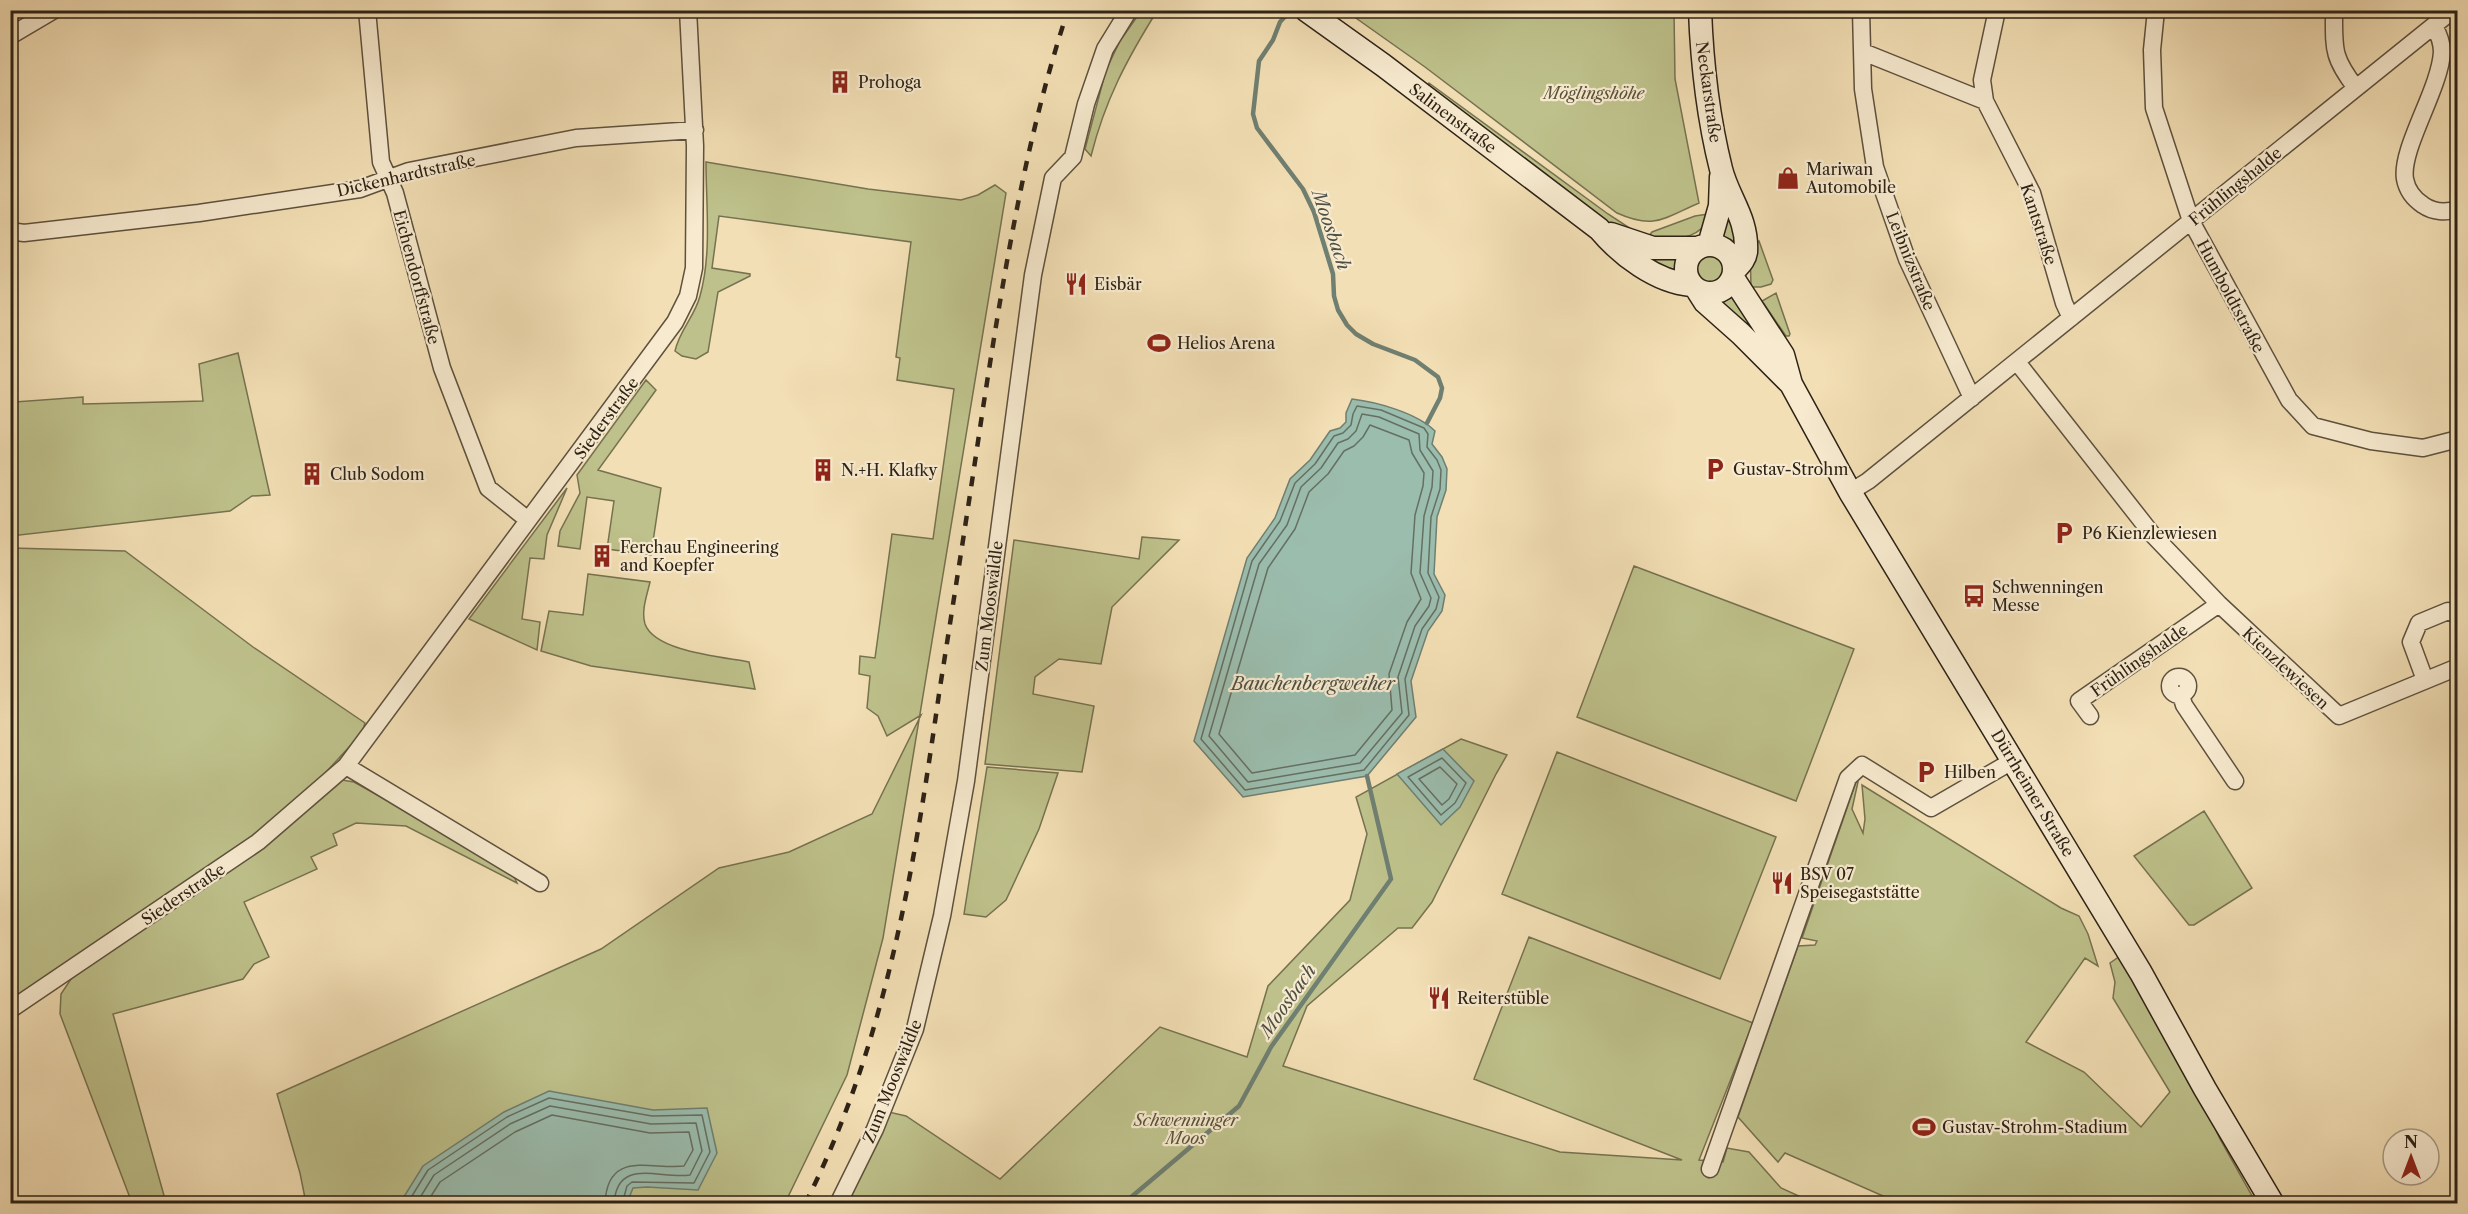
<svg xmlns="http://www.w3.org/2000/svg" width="2468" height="1214" font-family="'Libre Caslon Text',serif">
<rect width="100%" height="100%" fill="#f3dfb5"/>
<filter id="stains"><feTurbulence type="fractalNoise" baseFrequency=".00333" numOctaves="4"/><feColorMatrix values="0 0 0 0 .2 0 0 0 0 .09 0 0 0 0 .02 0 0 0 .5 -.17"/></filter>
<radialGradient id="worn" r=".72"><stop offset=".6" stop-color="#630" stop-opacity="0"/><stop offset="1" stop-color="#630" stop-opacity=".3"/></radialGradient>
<path fill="#bec18b" stroke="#767250" stroke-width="1.5" d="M1141,11H1157C1127,59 1105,100 1091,156L1085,149L1106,70L1120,41Z
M1346,11H1674L1675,79L1699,203C1664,218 1655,230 1617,213L1425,67Z
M1429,83L1608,214L1634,231L1617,229L1441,98L1427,86Z
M706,162L868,189L961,200L978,195L995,185L1006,193L883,938L847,1075L785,1203H306L300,1173L277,1094L601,949L719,868L789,852L872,814L921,715L887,736L878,716L867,708L870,676L859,674L860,656L875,658L892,534L933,539L954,389L897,380L900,358L896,357L911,242L719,216L712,268L750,274V276L718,292L708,352L696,359L682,356L675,351C679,331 695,316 700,296C712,253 706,205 706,162Z
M1715,213C1695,243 1680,238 1648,237L1652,232L1695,216Z
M1727,215L1733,216L1740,251L1721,236Z
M1759,241L1773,280L1771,284L1761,287H1751L1750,247Z
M1642,255L1682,258L1680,275Z
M1697 270a14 14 0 1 1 28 0a14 14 0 1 1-28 0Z
M1733,292L1778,357L1717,300Z
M1776,293L1790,334L1789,336H1786L1762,301Z
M238,353L270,495L252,496L230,511L11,536V379L15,378V402L83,397V404L203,401L199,364Z
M646,380L656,390L598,470L661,488L651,555L607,549L614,501L587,497L580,549L558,546L560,531L580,493L577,475Z
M567,488L547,535L544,559L530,558L522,619L540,622L537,650L469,619Z
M1142,537L1179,540L1112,607L1101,664L1059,659L1035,677L1033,694L1094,706L1082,772L985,764L1014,540L1139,559Z
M11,548L125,551L253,647L365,723L362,733L293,808L186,887L11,1002Z
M1634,566L1854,649L1796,801L1577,717Z
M588,574L650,582C647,595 641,611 645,624C655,652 724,657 749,662L755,689L591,666L541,651L549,611L583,615Z
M1461,739L1507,755L1496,774L1432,902L1412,928H1398L1307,1006L1283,1066L1560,1152L1682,1160L1474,1079L1529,937L1753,1023L1699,1160L1723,1162L1727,1148L1749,1152L1781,1188L1814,1203L844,1204L889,1112L906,1116L1000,1179L1160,1027L1247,1057L1268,986L1350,900L1367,834L1356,797Z
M1557,752L1776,837L1720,979L1502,894Z
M987,767L1058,773L1039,829L1006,900L986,917L964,914Z
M342,780L354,782L510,868L517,883L406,826L356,823L333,834L337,845L311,857L317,869L244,902L269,957L254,964L243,979L113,1014L165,1199L153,1203H132L60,1014L61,994L73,976Z
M1856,782H1858L1852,809L1863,833L1865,819L1862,785L2061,908L2079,916L2088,934L2098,966L2085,958L2026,1042L2084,1072L2141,1127L2170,1092L2113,998L2115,982L2110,963L2120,956L2206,1109L2220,1139L2256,1203H1899L1785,1153L1778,1162L1738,1117L1798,946L1815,945L1817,941L1802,938Z
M2204,811L2252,888L2194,925H2189L2134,856Z"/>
<path fill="#9bbdae" stroke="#6f7f71" stroke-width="1.5" d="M1352,399C1377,402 1417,413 1435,431L1432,444L1442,457L1447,469L1446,490L1437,517L1434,574L1445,595L1442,611L1428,631L1411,681L1416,717L1367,776L1243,797L1194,741L1247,558L1275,518L1290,479L1310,460L1330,431L1340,428L1346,422V413Z
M1443,749L1474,781L1460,807L1441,825L1397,774Z
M549,1091L653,1110L707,1108L717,1153L698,1190L647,1187L633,1188L627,1203H400L423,1166L504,1112Z"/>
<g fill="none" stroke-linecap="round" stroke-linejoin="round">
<path stroke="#647062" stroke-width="1.5" d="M1357,406L1381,410L1424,428L1428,434L1427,447L1437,460L1441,470L1440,489L1431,517L1428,573L1439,597L1436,609L1422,629L1405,679L1409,715L1364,770L1245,790L1201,739L1252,561L1280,521L1295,483L1315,464L1334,436L1343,433L1351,425L1353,414Z
M1362,414L1379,417L1419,434L1420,450L1433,471L1432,487L1424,516L1420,573L1431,598L1429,606L1415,626L1398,677L1402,713L1360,763L1248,782L1209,736L1259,564L1287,525L1301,487L1321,468L1338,443L1348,439L1356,431Z
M1370,425L1409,440L1412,453L1424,473L1423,486L1415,515L1411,573L1421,599L1407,622L1389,674L1392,710L1355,755L1252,773L1219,734L1268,568L1295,529L1309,492L1328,474L1344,451L1354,446L1363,437Z
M1442,758L1466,783L1455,803L1441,815L1408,777Z
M1440,767L1457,784L1449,799L1442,805L1419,779Z
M407,1204L428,1170L507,1117L549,1098L652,1116L702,1115L710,1152L694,1183L632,1182L627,1186L622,1204
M416,1204L434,1175L510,1124L550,1106L651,1124L696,1123L702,1151L690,1175C661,1180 617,1156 614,1204
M426,1204L440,1182L515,1132L552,1115L650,1133L689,1132L693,1150L684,1166C651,1170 607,1149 605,1204"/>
<path stroke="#6f7f71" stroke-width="4.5" d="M1291,10L1280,22L1273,40L1259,61L1253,114L1257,128L1303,189L1314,212L1333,274L1334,296L1338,310L1347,325L1356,334L1373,344L1415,360L1438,377L1442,388L1440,398L1427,423
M1123,1204L1239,1106L1271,1047L1391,879L1367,776"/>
<g stroke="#5e513e" stroke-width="19">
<path id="street" d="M367,10L381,162L395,193L442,368L488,488L528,520
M1861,10L1863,89L1875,167L1907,259L1972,398
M1997,10L1982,80L1985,101L2032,193L2064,303L2071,318
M2156,10L2152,50L2154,108L2191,221L2289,400L2313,426L2371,441L2423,448L2458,439
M2334,10C2334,49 2332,57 2356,88
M2434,26C2438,33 2442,43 2442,52C2440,89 2400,149 2405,179C2407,190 2414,199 2423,205C2433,212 2446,213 2458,209
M10,36L54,10
M1863,52L1985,101
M10,231L24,233L199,213L360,189L409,171L576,138L695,130
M2017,362L2152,534L2219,604L2079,701L2090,716
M1850,492L1868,481L2453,10
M2219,604L2339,716L2458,667
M2170 686a9 9 0 1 1 18 0a9 9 0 1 1-18 0Z
M2425,680L2411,642L2419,623L2448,611L2458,615
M2181,695L2184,705L2235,781
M346,766L540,883
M10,1010L258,842L346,766L675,322L688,296L694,268L695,146L688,10
M1710,1169L1848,778L1862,765L1931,808L2014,760
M838,1204L875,1129L915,1029L942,916L966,781L1033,275L1053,178L1073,157L1086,104L1105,49L1129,10"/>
</g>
<g stroke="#2d2216" stroke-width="25">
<path id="secondary" d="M1306,10L1383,65L1599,229C1621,255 1656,282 1691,285
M1700,10C1702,64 1708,117 1721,169C1728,198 1748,218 1746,252C1745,260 1739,265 1734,271
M1611,234L1653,248H1697
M1686 269a24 24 0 1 1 48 0a24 24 0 1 1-48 0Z
M1709,245L1720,206L1721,177
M1733,278L1783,355L1791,384L1850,492L2141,973L2205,1089L2273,1204
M1698,291L1705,302L1741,334L1790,383"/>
</g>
<use href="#street" stroke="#f7eacf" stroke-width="16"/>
<use href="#secondary" stroke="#f7eacf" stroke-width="22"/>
<path stroke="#2d2216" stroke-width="4.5" stroke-dasharray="10 10" stroke-linecap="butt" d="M805,1204C886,1044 914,869 939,694C954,598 969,503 983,408C1004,273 1025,140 1068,10"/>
</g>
<defs>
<g id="building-bare" transform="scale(1.8)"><path d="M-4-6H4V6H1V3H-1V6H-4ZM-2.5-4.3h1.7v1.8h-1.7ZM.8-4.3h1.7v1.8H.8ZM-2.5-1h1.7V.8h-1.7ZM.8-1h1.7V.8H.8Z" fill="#8f2418" stroke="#f7eacf" stroke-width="2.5" paint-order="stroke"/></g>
<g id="shop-bare" transform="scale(1.8)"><path d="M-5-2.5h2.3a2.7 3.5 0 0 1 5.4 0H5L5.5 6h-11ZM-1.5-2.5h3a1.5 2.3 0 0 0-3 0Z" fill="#8f2418" stroke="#f7eacf" stroke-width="2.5" paint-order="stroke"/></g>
<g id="restaurant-bare" transform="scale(1.8)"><path d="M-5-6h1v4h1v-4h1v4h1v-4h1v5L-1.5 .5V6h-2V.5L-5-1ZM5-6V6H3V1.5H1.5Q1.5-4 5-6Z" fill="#8f2418" stroke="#f7eacf" stroke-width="2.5" paint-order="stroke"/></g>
<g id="stadium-bare" transform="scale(1.8)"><path d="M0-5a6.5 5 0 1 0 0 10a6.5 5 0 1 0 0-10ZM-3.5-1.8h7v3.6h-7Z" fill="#8f2418" stroke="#f7eacf" stroke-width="2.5" paint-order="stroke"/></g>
<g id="parking-bare" transform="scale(1.8)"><path d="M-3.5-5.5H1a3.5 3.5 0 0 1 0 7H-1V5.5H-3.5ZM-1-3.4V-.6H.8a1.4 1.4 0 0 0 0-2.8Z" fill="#8f2418" stroke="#f7eacf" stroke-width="2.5" paint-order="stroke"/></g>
<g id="bus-bare" transform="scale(1.8)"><path d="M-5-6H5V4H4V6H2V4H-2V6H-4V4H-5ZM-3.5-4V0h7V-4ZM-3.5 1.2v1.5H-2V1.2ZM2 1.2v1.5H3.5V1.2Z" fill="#8f2418" stroke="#f7eacf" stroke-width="2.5" paint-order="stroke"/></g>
</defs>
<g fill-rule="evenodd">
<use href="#building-bare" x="840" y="82"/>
<use href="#shop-bare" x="1788" y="178"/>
<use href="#restaurant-bare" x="1076" y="284"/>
<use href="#stadium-bare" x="1159" y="343"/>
<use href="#parking-bare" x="1715" y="469"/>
<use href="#building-bare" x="823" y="470"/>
<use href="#building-bare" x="312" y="474"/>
<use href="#parking-bare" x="2064" y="533"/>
<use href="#building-bare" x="602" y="556"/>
<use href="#bus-bare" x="1974" y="596"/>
<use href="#parking-bare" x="1926" y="772"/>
<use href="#restaurant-bare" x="1782" y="883"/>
<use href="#restaurant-bare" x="1439" y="998"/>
<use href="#stadium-bare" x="1924" y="1127"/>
</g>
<g text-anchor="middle" stroke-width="4.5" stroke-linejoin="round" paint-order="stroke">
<g font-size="16" fill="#2d2216" stroke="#f7eacf" text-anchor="start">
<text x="858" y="88">Prohoga</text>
<text x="1806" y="175">Mariwan<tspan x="1806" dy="18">Automobile</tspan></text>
<text x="1094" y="290">Eisbär</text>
<text x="1177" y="349">Helios Arena</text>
<text x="1733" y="475">Gustav-Strohm</text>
<text x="841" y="476">N.+H. Klafky</text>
<text x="330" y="480">Club Sodom</text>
<text x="2082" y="539">P6 Kienzlewiesen</text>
<text x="620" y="553">Ferchau Engineering<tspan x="620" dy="18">and Koepfer</tspan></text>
<text x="1992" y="593">Schwenningen<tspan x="1992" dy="18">Messe</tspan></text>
<text x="1944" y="778">Hilben</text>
<text x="1800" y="880">BSV 07<tspan x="1800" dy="18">Speisegaststätte</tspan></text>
<text x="1457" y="1004">Reiterstüble</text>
<text x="1942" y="1133">Gustav-Strohm-Stadium</text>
</g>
<g font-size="16" fill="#2d2216" stroke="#f7eacf">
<text transform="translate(1709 92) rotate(82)" y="6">Neckarstraße</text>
<text transform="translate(1453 118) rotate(37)" y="6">Salinenstraße</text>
<text transform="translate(406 175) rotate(-13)" y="6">Dickenhardtstraße</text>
<text transform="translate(2235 186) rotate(-39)" y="6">Frühlingshalde</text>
<text transform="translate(2039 224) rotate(72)" y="6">Kantstraße</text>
<text transform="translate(1911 261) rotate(68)" y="6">Leibnizstraße</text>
<text transform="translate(417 277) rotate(75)" y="6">Eichendorffstraße</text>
<text transform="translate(2231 296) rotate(62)" y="6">Humboldtstraße</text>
<text transform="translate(606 418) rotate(-54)" y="6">Siederstraße</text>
<text transform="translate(989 606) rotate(-83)" y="6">Zum Mooswäldle</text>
<text transform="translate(2139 660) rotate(-35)" y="6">Frühlingshalde</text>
<text transform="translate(2286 668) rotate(43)" y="6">Kienzlewiesen</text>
<text transform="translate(2033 793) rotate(59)" y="6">Dürrheimer Straße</text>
<text transform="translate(183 894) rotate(-34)" y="6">Siederstraße</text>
<text transform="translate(892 1081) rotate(-68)" y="6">Zum Mooswäldle</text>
</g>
<g font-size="16" font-style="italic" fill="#585239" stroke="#f7eacf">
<text x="1594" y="99">Möglingshöhe</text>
<text x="1186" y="1126">Schwenninger<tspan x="1186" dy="18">Moos</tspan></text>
</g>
<g font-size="18" font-style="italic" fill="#4e5044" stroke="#f7eacf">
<text transform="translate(1331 230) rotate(71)" y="6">Moosbach</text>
<text x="1313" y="690">Bauchenbergweiher</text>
<text transform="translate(1288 1001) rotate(-55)" y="6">Moosbach</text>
</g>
</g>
<rect width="2468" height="1214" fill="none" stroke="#f3dfb5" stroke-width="36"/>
<rect x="12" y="12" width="2444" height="1190" fill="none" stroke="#2d2216" stroke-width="3"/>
<rect x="18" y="18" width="2432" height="1178" fill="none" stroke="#2d2216" stroke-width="1.5"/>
<g transform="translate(2411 1157)"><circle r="28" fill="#f7eacf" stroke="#a69a85" stroke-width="1.5"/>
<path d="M0-4.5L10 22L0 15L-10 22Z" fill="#8f2418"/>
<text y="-9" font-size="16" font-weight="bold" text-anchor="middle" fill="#2d2216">N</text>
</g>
<rect width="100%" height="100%" filter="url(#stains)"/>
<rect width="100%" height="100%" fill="url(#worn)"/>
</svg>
